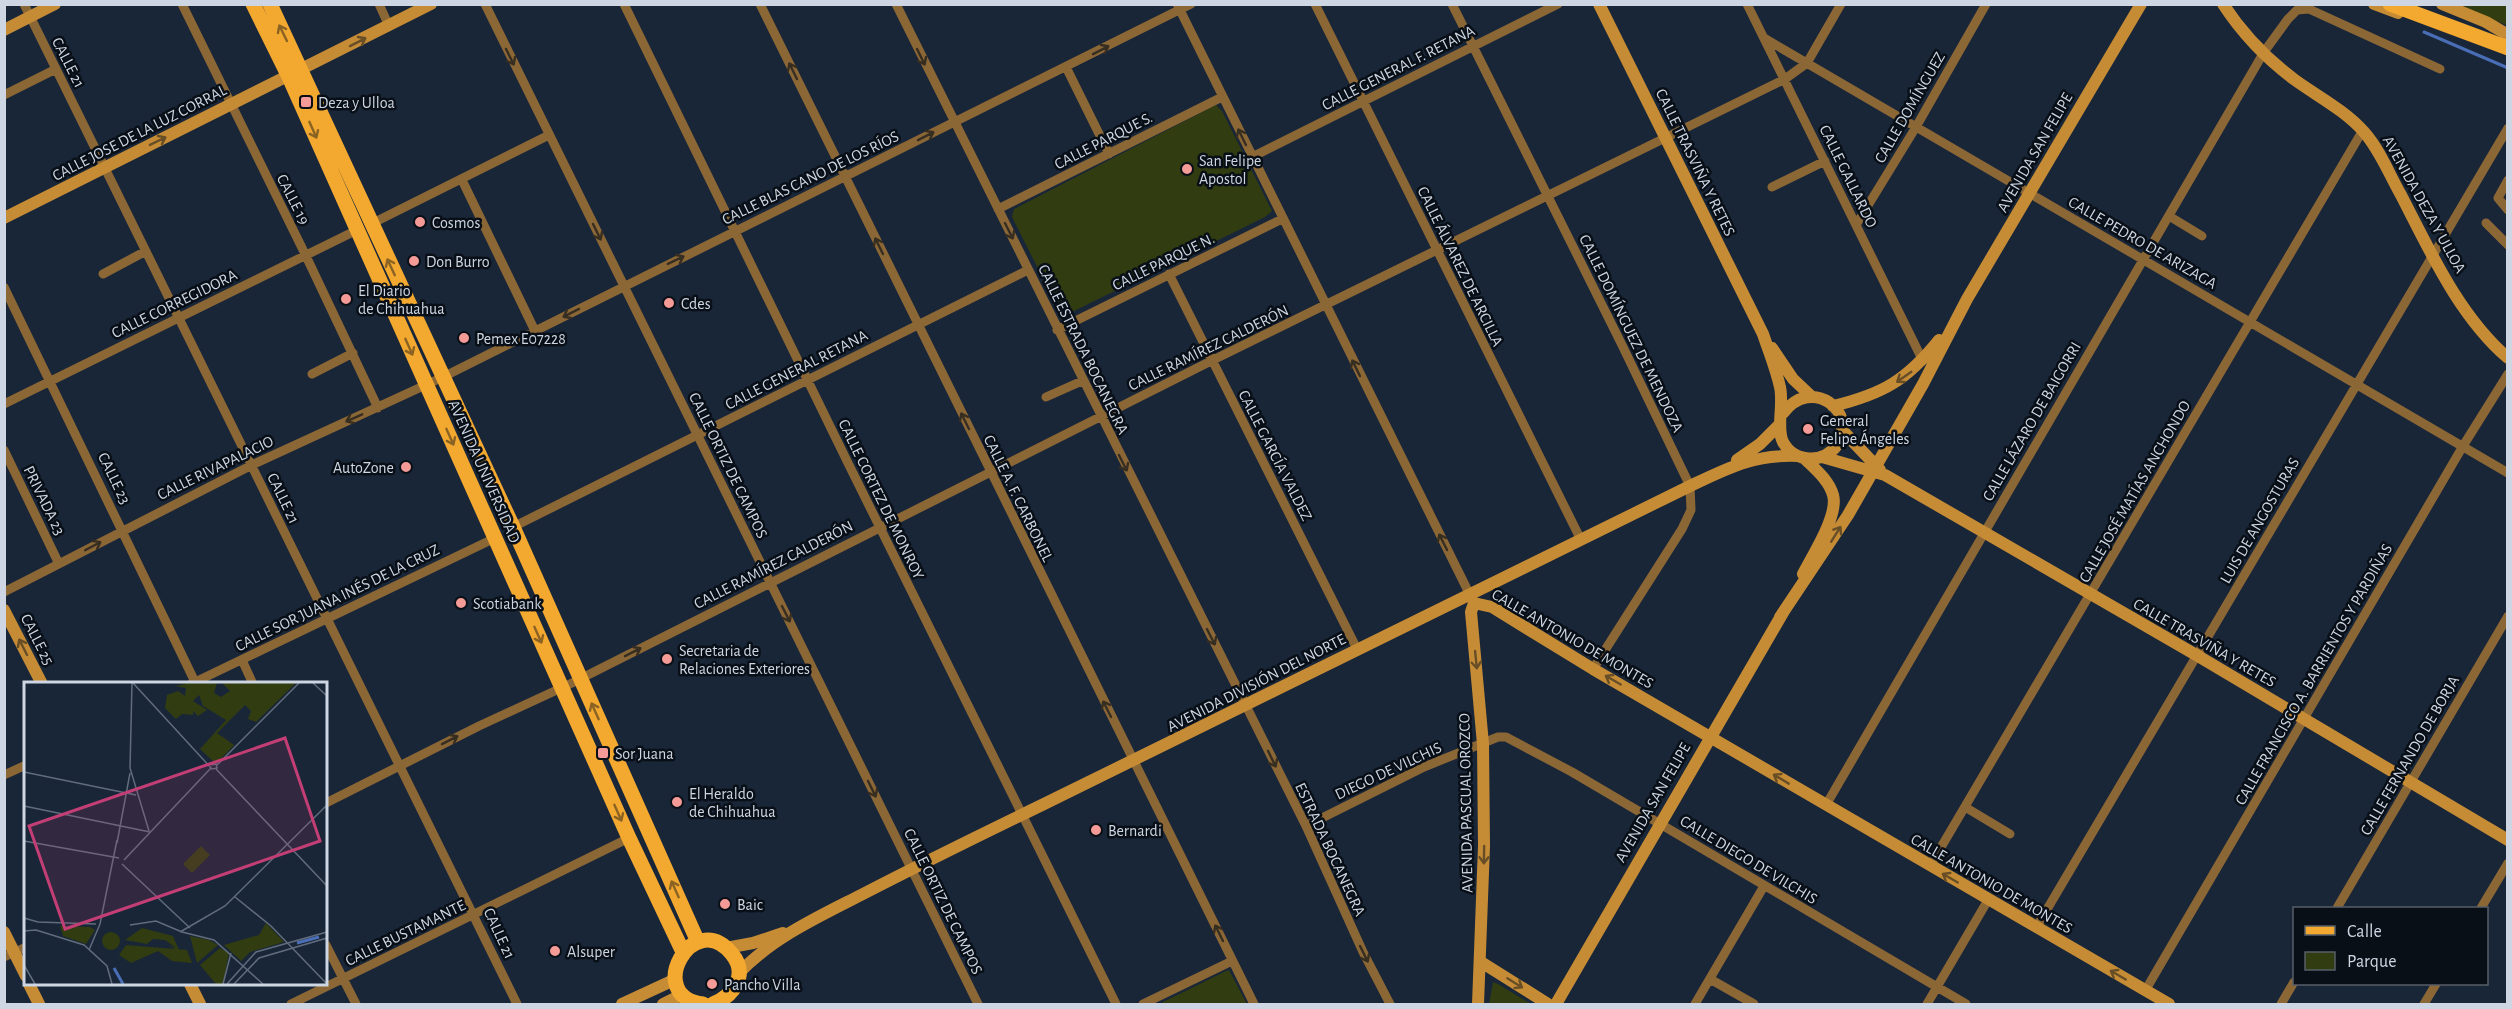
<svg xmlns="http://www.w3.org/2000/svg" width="2512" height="1009" font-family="'Alegreya Sans',sans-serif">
<rect width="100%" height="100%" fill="#192638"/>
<path fill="#313c11" d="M2448,5H2507V25Z
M1216,105L1222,111L1272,211L1265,217L1072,312L1059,310L1012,217L1014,209Z
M1229,970L1247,1004H1159L1226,971Z
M1493,982L1498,984L1531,1004H1489Z"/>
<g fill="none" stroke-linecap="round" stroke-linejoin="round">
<path stroke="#4a6eb6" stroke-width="3" d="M2424,32L2508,68"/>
<path stroke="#8c6736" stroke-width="9" d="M24,4L517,1004
M182,4L306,256L378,408
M379,4L389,26
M485,4L978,1004
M624,4L847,461L1116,1004
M760,4L1254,1004
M896,4L1306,826L1363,952L1390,1004
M1177,4L1470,595
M1315,4L1581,540
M1452,4L1622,345L1690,486L1691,510L1682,529L1593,669
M1747,4L1923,361
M1764,38L2508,473
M1066,67L1109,154
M4,95L56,69
M1252,157L1558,4
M462,180L535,331
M2508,180L2498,198L2508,210
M1772,187L1825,161
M998,209L1222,97
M2169,216L2202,236
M2486,223L2508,245
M371,224L549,135
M1856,225L1916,127L1986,4
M103,274L146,251
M1169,274L1357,649
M4,287L196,684
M1057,330L1282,219
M312,374L353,353
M1046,397L1082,381
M4,404L357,230
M4,450L59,564
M513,527L1028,270
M4,592L252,465L443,377L1191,4
M242,660L253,684
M191,684L495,538
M4,775L26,765
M326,803L479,726L572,683L1211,361L1785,79L1807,63L1841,4
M1826,805L2264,52L2288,19L2297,10L2309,9L2440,69
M1965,807L2010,834
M1306,826L1424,767L1498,737H1506L1572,772L1966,1004
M1930,866L2363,130
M2337,908L2508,616
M2481,908L2508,863
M2036,928L2508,128
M326,945L356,1004
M4,957L26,947
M1710,979L1754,1004
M2145,991L2463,446L2508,374
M291,1004L629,838
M1143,1004L1232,961
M1695,1004L1764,886
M1927,1004L1988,900
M2281,1004L2294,982
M2424,1004L2436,984"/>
<path stroke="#c68c35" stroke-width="12" d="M1599,4L1763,334C1769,352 1776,369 1780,387C1784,405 1776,428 1783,442C1794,463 1824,464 1837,445C1859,412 1812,375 1783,413
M2223,4C2242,33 2268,60 2295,80C2317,96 2346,111 2364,132C2380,150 2389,174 2401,195C2430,251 2459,316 2508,358
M2374,4L2398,13
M2442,4L2486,22L2508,35
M4,30L55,4
M4,218L431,4
M1772,348L1793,379L1811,396
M1833,406C1883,394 1907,380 1939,340
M1842,430L1880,470
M1822,457L1885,475L2198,656L2508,840
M1737,460L1760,444L1780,424
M1803,574C1812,556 1839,515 1833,495C1829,480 1815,469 1804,458
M1474,603L1492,607L1593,669L2169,1004
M1474,603L1471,612L1483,744L1484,846L1478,1004
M4,610L42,684
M1780,617L1848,515L1923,384L1967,299L2141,4
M4,932L26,976
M726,948L753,943L783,933
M1481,962L1548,1004
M739,973C772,938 818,917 861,895C921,864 982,834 1044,804C1259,699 1474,592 1690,486C1728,468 1754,454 1798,456
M29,984L39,1004
M190,984L200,1004
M622,1004L676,979
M663,1004L683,994
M1556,1004L1784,611"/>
<path stroke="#f3a82f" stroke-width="15" d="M253,4L289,77L629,838L683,952
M270,4L513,527L698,942
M2390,4L2508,48
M703,1004C643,997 693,906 732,954C749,975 733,996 713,1004"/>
</g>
<defs><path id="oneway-shaft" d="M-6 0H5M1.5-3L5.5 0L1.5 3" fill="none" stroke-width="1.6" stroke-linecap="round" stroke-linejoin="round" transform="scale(1.5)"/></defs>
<g stroke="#8a6324">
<use href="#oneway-shaft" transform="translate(283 33) rotate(-116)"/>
<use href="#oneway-shaft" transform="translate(313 130) rotate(66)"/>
<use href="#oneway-shaft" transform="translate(391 267) rotate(-115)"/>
<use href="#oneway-shaft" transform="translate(409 347) rotate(66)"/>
<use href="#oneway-shaft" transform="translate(450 437) rotate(66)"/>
<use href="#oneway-shaft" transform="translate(538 635) rotate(66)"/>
<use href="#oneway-shaft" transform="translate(595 711) rotate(-114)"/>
<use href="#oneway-shaft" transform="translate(618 813) rotate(66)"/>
<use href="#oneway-shaft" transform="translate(675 889) rotate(-114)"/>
</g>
<g stroke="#684e26">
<use href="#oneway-shaft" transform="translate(358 42) rotate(-27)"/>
<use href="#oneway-shaft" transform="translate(158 141) rotate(-26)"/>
<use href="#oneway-shaft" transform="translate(1904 377) rotate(145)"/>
<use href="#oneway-shaft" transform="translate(1836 534) rotate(-58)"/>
<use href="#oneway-shaft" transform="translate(23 647) rotate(-117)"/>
<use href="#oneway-shaft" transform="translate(1476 660) rotate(84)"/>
<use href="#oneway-shaft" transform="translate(1613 680) rotate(-150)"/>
<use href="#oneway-shaft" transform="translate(1781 779) rotate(-149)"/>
<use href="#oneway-shaft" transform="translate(1484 855) rotate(91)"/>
<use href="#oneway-shaft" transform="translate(1950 878) rotate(-150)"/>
<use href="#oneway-shaft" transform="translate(2118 975) rotate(-150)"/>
<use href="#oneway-shaft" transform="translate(1515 983) rotate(32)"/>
</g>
<g stroke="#372e22">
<use href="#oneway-shaft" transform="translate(1101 50) rotate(-27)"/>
<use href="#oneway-shaft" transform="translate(510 57) rotate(64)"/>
<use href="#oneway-shaft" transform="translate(921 57) rotate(64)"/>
<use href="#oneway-shaft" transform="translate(793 71) rotate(-116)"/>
<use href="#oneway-shaft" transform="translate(926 136) rotate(-27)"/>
<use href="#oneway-shaft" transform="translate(1242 137) rotate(-116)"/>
<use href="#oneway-shaft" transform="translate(1009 231) rotate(63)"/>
<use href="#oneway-shaft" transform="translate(597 232) rotate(64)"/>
<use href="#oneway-shaft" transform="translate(879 246) rotate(-116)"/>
<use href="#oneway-shaft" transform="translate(676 260) rotate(-26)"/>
<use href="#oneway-shaft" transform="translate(571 313) rotate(153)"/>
<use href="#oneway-shaft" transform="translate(1356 368) rotate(-116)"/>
<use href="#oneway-shaft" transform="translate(354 418) rotate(156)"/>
<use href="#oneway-shaft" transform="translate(965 421) rotate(-116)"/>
<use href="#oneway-shaft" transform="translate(1123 463) rotate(63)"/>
<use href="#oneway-shaft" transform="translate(1443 542) rotate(-117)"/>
<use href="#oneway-shaft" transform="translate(93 546) rotate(-28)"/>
<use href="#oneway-shaft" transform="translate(786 614) rotate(63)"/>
<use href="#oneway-shaft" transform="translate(1211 637) rotate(63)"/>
<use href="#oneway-shaft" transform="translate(633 652) rotate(-27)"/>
<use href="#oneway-shaft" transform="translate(1107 709) rotate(-117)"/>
<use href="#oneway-shaft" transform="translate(450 740) rotate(-27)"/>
<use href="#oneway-shaft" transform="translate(1272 759) rotate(64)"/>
<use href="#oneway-shaft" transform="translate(872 789) rotate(64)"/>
<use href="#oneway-shaft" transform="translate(1219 933) rotate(-116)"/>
<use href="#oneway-shaft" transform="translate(1364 954) rotate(64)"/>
</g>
<g fill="#f59b97" stroke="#090f17" stroke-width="2">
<rect x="300" y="96" width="12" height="12" rx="3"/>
<circle cx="1187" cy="169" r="6"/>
<circle cx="420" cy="222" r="6"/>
<circle cx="414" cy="261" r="6"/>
<circle cx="346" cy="299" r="6"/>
<circle cx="669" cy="303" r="6"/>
<circle cx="464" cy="338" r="6"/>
<circle cx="1808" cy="429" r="6"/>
<circle cx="406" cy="467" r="6"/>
<circle cx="461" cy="603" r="6"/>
<circle cx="667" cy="659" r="6"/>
<rect x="597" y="747" width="12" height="12" rx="3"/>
<circle cx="677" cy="802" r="6"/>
<circle cx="1096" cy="830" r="6"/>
<circle cx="725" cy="904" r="6"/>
<circle cx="555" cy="951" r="6"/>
<circle cx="712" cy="984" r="6"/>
</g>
<g text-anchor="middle" stroke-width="5" stroke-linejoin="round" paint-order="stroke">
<g font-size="16" fill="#cdd6e2" stroke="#090f17">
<text transform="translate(69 62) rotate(63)" y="6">CALLE 21</text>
<text transform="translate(1398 67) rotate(-27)" y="6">CALLE GENERAL F. RETANA</text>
<text transform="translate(1909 107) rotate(-60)" y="6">CALLE DOMÍNGUEZ</text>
<text transform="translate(139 132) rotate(-27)" y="6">CALLE JOSE DE LA LUZ CORRAL</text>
<text transform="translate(1103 140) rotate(-27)" y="6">CALLE PARQUE S.</text>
<text transform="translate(2034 152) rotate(-60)" y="6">AVENIDA SAN FELIPE</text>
<text transform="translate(1696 162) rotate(64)" y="6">CALLE TRASVIÑA Y RETES</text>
<text transform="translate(1849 176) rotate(64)" y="6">CALLE GALLARDO</text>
<text transform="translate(810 177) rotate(-26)" y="6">CALLE BLAS CANO DE LOS RÍOS</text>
<text transform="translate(294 199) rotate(63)" y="6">CALLE 19</text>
<text transform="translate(2425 204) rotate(61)" y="6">AVENIDA DEZA Y ULLOA</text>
<text transform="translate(2143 242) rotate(30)" y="6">CALLE PEDRO DE ARIZAGA</text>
<text transform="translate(1163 261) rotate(-26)" y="6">CALLE PARQUE N.</text>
<text transform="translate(1461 266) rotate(64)" y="6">CALLE ÁLVAREZ DE ARCILLA</text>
<text transform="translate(174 303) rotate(-26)" y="6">CALLE CORREGIDORA</text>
<text transform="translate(1632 333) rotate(64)" y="6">CALLE DOMÍNGUEZ DE MENDOZA</text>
<text transform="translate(1208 347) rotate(-26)" y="6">CALLE RAMÍREZ CALDERÓN</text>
<text transform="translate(1084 349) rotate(64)" y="6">CALLE ESTRADA BOCANEGRA</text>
<text transform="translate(796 369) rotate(-27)" y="6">CALLE GENERAL RETANA</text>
<text transform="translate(2031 421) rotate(-60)" y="6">CALLE LÁZARO DE BAIGORRI</text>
<text transform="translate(1276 455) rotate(63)" y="6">CALLE GARCÍA VALDEZ</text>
<text transform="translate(729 465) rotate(64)" y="6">CALLE ORTIZ DE CAMPOS</text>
<text transform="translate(215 467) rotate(-26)" y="6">CALLE RIVAPALACIO</text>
<text transform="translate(485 471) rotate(66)" y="6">AVENIDA UNIVERSIDAD</text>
<text transform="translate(115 478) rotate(64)" y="6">CALLE 23</text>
<text transform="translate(2134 491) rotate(-60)" y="6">CALLE JOSÉ MATÍAS ANCHONDO</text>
<text transform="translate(284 498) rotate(64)" y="6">CALLE 21</text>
<text transform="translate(1019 498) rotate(64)" y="6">CALLE A. F. CARBONEL</text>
<text transform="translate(882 499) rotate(64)" y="6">CALLE CORTEZ DE MONROY</text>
<text transform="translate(45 500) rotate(64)" y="6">PRIVADA 23</text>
<text transform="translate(2259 520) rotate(-60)" y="6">LUIS DE ANGOSTURAS</text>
<text transform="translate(773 564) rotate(-27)" y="6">CALLE RAMÍREZ CALDERÓN</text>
<text transform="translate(337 597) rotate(-26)" y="6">CALLE SOR JUANA INÉS DE LA CRUZ</text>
<text transform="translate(1573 638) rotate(30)" y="6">CALLE ANTONIO DE MONTES</text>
<text transform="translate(38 639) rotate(63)" y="6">CALLE 25</text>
<text transform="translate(2205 642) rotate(30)" y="6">CALLE TRASVIÑA Y RETES</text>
<text transform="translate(2313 674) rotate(-60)" y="6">CALLE FRANCISCO A. BARRIENTOS Y PARDIÑAS</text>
<text transform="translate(1256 682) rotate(-27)" y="6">AVENIDA DIVISIÓN DEL NORTE</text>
<text transform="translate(2409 755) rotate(-60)" y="6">CALLE FERNANDO DE BORJA</text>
<text transform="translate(1388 770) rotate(-25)" y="6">DIEGO DE VILCHIS</text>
<text transform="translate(1652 802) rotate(-60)" y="6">AVENIDA SAN FELIPE</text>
<text transform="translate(1465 803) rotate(-91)" y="6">AVENIDA PASCUAL OROZCO</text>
<text transform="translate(1331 849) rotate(65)" y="6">ESTRADA BOCANEGRA</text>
<text transform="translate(1749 859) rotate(31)" y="6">CALLE DIEGO DE VILCHIS</text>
<text transform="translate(1992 883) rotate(30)" y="6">CALLE ANTONIO DE MONTES</text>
<text transform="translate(944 901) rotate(64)" y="6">CALLE ORTIZ DE CAMPOS</text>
<text transform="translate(405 932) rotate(-26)" y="6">CALLE BUSTAMANTE</text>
<text transform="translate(500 933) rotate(65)" y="6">CALLE 21</text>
</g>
<g font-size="16" fill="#cdd6e2" stroke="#090f17" text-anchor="start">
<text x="318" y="108">Deza y Ulloa</text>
<text x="1199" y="166">San Felipe<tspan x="1199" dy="18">Apostol</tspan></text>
<text x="432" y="228">Cosmos</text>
<text x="426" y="267">Don Burro</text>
<text x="358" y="296">El Diario<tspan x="358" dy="18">de Chihuahua</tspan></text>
<text x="681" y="309">Cdes</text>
<text x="476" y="344">Pemex E07228</text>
<text x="1820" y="426">General<tspan x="1820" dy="18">Felipe Ángeles</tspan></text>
<text x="394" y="473" text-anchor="end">AutoZone</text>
<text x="473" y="609">Scotiabank</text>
<text x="679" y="656">Secretaria de<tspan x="679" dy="18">Relaciones Exteriores</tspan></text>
<text x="615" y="759">Sor Juana</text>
<text x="689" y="799">El Heraldo<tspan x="689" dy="18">de Chihuahua</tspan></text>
<text x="1108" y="836">Bernardi</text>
<text x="737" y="910">Baic</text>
<text x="567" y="957">Alsuper</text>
<text x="724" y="990">Pancho Villa</text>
</g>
</g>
<g transform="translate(24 682)">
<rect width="303" height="303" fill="#192638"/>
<path d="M151,1H193L190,11L197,15L206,9L198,1H272L232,40L224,37L227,29L221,23L193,51L210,63L192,82L176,67L202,38L179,24L175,13L169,19L183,28L174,34L169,29V33L158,32L152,37L141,26L143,13L154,9L161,14L162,6L151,4L162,2ZM177,164L186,173L168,191L159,182ZM242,241L260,260L226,270L217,279L200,263L235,253ZM36,244L66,245L71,248L62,262L39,254ZM118,246L149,254L155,268L151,267L143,263L152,266L141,258L129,257L123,262L101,258ZM78 259a9 9 0 1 1 18 0a9 9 0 1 1-18 0ZM166,254L185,258L194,263L173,281ZM102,263L163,268L168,281L148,279L134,269L107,281L95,273ZM196,266L205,271L199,302H192L176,283Z" fill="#313c11"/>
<path fill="none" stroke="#4a6eb6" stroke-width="3" d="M273,261L295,255M90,286L99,302"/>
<path fill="none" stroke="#616c7c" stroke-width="1.5" d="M108,1L106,86L125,149M109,1L188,87L193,86L192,82L187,83M289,1L303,14M193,83L275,1M192,87L303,204M0,90L112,113M0,124L126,150M0,159L95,176M93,161L106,91M100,178L187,86M98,182L166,246M211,215L247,244L303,302M0,236L14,240L72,242M106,243L132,239L158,250L190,258L239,302M0,249L12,248L60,263L83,284L88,302M156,250L201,224L303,123M65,268L76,242L93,158M0,283L11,302M199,302L207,271M203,302L232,270L303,250M210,302L235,276L303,256"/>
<path fill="#c43e76" fill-opacity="0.15" stroke="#c43e76" stroke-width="3" d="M261,56L296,159L41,247L5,144Z"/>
<rect width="303" height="303" fill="none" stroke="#cdd6e2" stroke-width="3"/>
</g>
<rect width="2512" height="1009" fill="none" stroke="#cdd6e2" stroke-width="12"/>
<rect x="2293" y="907" width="195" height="78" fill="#090f17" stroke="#575f68" stroke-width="1.5"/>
<rect x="2305" y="926" width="30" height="9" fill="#f3a82f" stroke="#575f68" stroke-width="1.5"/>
<text x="2347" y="937" font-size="18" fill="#cdd6e2">Calle</text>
<rect x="2305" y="952" width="30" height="18" fill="#313c11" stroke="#575f68" stroke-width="1.5"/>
<text x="2347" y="967" font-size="18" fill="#cdd6e2">Parque</text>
</svg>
